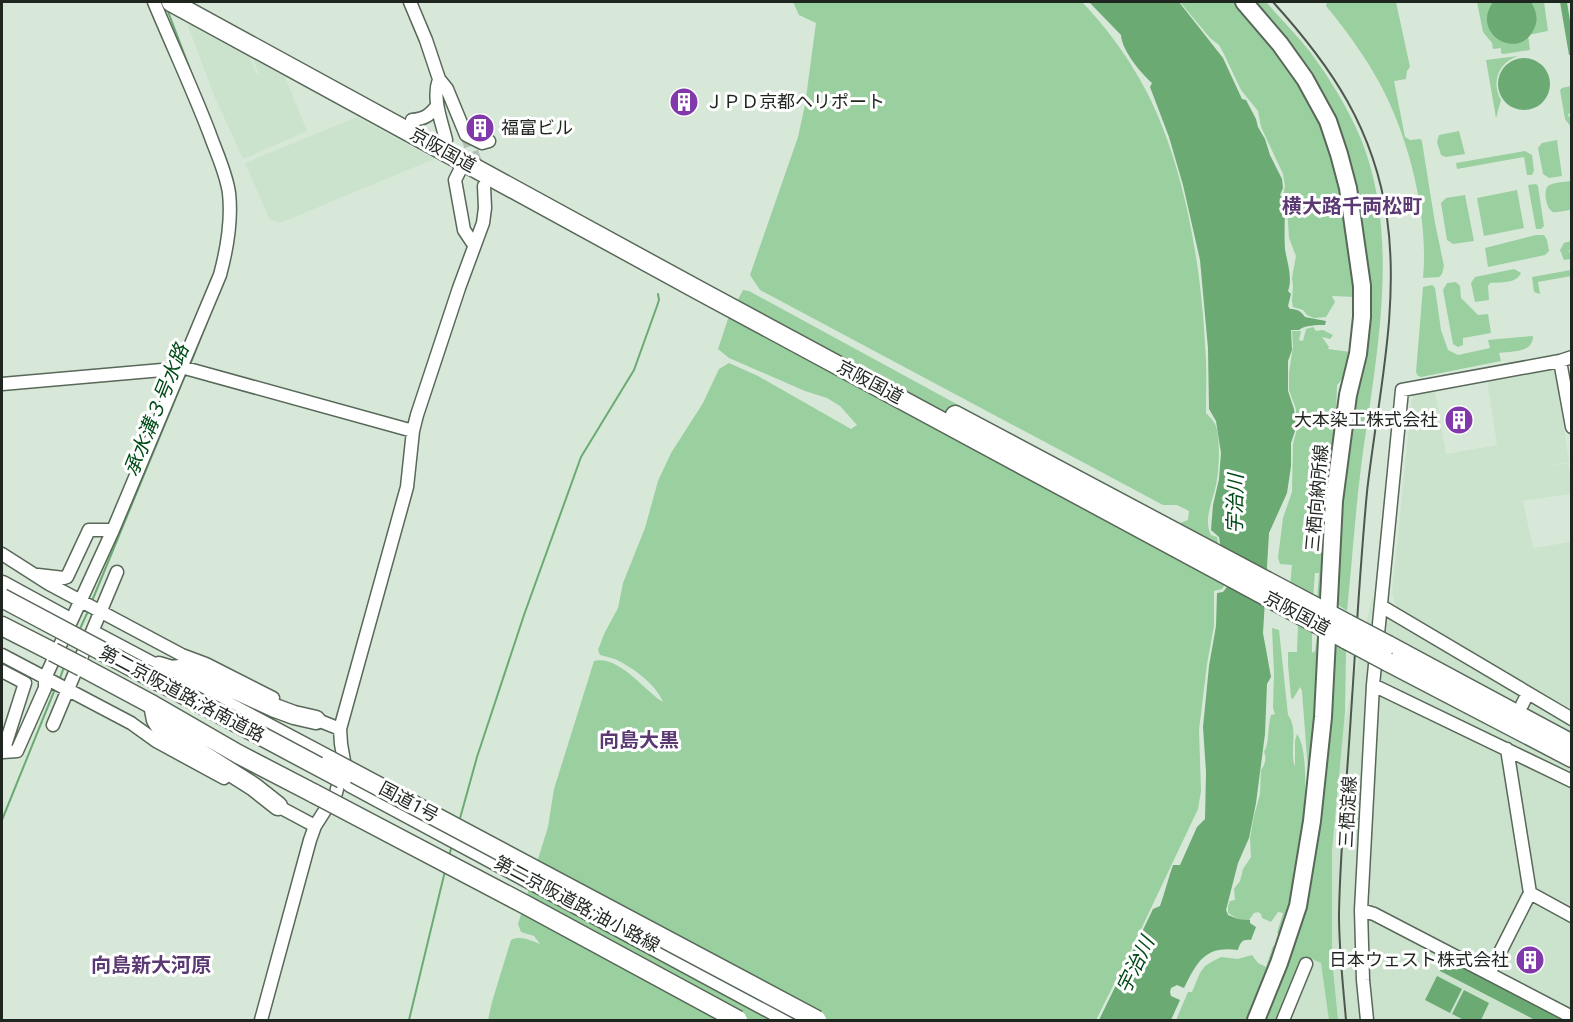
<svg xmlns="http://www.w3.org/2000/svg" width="1573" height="1022" font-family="Roboto,'Noto Sans JP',sans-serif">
<rect width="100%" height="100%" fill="#d7e8d8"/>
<path fill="#cbe3cc" d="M187,23L250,58L257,74L259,73L253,59L285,77L307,131L243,159L213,93Z
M357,117L434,159L280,223L270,220L245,163Z
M1555,369L1569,462L1529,470L1568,463L1571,479V494L1523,501L1533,548L1571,542V711L1398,612L1392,593L1412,398L1419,393L1435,391L1446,454L1497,445L1487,380Z
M1372,597L1571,715V1020H1279Z"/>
<path fill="#9acf9f" d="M793,2H1082C1104,25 1123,50 1139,78C1182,151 1201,261 1205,345C1207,368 1206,391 1206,413C1209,416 1213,420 1215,424C1221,436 1219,471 1216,485C1213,500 1203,520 1211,535L1217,537L1224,586L1222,589L1214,591V626L1207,664L1199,730L1201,791L1198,809L1134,944L1096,1020H488L492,1002L511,940C521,935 531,941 540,944L534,936L521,932L518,924L548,827L554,789L594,661C618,654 645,691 663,702C656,685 636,670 619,661C614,658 607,657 600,655L598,650L605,632L618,608L623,583L645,528L658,481L671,453L703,403L719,369L729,363L758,376L851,429L857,425L840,406L827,398L805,391L729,358L718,349L728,319L743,290L749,291L1177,524L1188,520L1189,511L1177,505H1163L760,290L750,275L798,137L805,105L816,23L799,15Z
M1180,2H1235L1283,58L1304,91L1320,123L1341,187L1353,244L1355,297L1332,296L1335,302L1326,317L1314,318L1307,315L1303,310L1293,307L1292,301L1293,286L1292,278L1296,256L1289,238L1287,207L1283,196L1285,186L1283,174L1261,127L1258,111L1241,90L1224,54L1219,45L1210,38Z
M1249,2H1266C1280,18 1297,35 1311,53C1330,79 1348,108 1361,139C1402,241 1375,361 1361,467C1355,515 1352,563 1347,611L1334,602L1339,493L1365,329L1346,162Z
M1327,2H1396L1410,67L1407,71L1406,79L1394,81L1405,137L1410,140L1421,139L1422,142L1435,223L1444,266L1442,274L1439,277L1423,278C1429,216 1409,137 1379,82C1364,55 1346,30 1326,6Z
M1477,2H1544L1548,31L1528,35L1530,50L1504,54L1501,53V48L1493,49L1492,43L1483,32Z
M1518,56C1498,62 1491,83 1501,100L1496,118L1486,60Z
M1571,86V113L1568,114L1569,117H1571V127L1565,119L1560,90L1562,88Z
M1459,131L1465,154L1446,157L1441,155L1437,142L1439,135Z
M1557,140L1562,176L1549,178L1543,174L1538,148L1542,143Z
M1525,151L1532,155L1534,171L1532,175H1527L1524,157L1457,169L1456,163Z
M1571,181V210C1567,210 1557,213 1553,212C1546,210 1543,190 1548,186C1553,182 1565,182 1571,181Z
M1536,184L1538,186L1544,226L1541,229H1536L1528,185Z
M1517,190L1524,228L1484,236L1477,198Z
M1465,195L1474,241L1453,244L1447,240L1441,203L1446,198Z
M1536,235H1544L1547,240L1549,251L1545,255L1488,267L1485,248Z
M1571,241V249L1569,250L1571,259L1564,260L1560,250L1564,243Z
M1514,269L1521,273C1516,284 1501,282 1490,283L1488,286L1489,300L1475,302L1471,283L1475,277Z
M1571,270V276L1538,282L1540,294L1534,292L1532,277Z
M1456,282L1460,286L1461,298L1478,315L1488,314L1491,333L1463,338V345L1458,347L1453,344L1443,290L1447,283Z
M1432,285L1435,288L1441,330L1448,350L1458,355L1490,348L1488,340L1533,336C1533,353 1513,351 1499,353L1501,361L1421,377L1418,376L1416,372L1423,287Z
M1313,327L1316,331L1323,330L1333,335L1330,339L1322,337L1329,347L1328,349L1350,352L1358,328L1344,378H1343L1337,385L1336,411L1338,412L1327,483L1321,600H1317L1319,573H1315L1313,598L1290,586L1292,565L1280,564L1278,558L1283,518L1292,492L1293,444L1297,429L1296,409L1289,390V373L1293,346L1292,331H1301L1299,340L1303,341L1306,329Z
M1298,625L1312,631V653L1315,651L1317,636L1318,637L1319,651L1311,811L1302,691L1300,687L1293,699L1291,698L1288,665V652H1297Z
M1272,628L1279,630L1288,715C1299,730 1289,750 1295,767V741L1297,734C1309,749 1305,807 1302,827L1308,829L1298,884L1282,935L1277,933L1283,913L1278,912L1271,922L1262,918L1261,914L1258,912L1254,913L1249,920L1238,919L1228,913V906L1230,901L1235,900L1234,889L1240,881L1243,869L1251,857L1250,838L1254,816L1260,794L1261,770C1265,765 1267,757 1264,752C1270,742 1267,727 1271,715L1275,714L1273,708L1274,673Z
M1336,645L1346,650L1345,712L1332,850V959L1338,1020H1329L1321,963L1305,956L1278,1020H1263L1285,957L1330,650Z
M1273,946L1279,947L1252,1020H1176L1188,992H1192L1200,973L1205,966L1213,961L1221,957L1238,959L1252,955L1258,963L1266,967Z"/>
<path fill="#6baa73" d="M1089,2H1179L1223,58L1242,99L1246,100L1256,119L1258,127L1265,139L1270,155L1282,179L1283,188L1280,195L1285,201C1285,217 1284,233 1285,249C1287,262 1293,278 1288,291L1291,294L1288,306L1290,309C1297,309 1301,311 1305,317L1326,321L1325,325C1317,325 1305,325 1299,330H1291L1292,350L1288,361V391L1294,409L1296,428L1291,443V466L1287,493L1269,533L1263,633L1271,677L1267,684L1265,734L1256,803L1249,838L1238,863L1226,910L1228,915L1238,919L1250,920V923L1256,927L1251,940C1243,939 1240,942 1238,950C1205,945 1197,962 1184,988L1177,985L1171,988L1170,992L1171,996L1180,1000L1171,1020H1099L1120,977L1126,973L1129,959L1153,909L1160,906C1165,892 1168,879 1173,865H1180L1197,827L1205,819L1206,772L1203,727L1209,666L1216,626L1217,593L1223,592L1227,587L1219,537L1211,530L1213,505L1219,479L1221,453L1216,421L1209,409L1208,348L1200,260L1183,185L1169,137L1150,87L1152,83C1141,73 1122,51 1121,35Z
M1493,2H1531C1536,10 1539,19 1534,29C1519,62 1470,34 1493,2Z
M1560,2H1567L1571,27V55H1569Z
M1498 84a26 26 0 1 1 52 0a26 26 0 1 1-52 0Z
M1442,956L1563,1020H1535L1440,971V968L1437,965Z
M1437,976L1462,989L1450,1013L1425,1000Z
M1464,990L1489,1003L1481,1020H1464L1452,1014Z"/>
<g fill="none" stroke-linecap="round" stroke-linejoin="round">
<path stroke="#6baa73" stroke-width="2" d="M167,9L196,85
M190,365L211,312
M92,601L186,373
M79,631L89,609
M59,681L64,667
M2,820L55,689
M459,822L477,757L524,615L581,457L634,370L657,306L659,300L658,294
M449,856L452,845
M409,1020L445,871"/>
<path stroke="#b2c1b3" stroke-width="12" stroke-dasharray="12 6" stroke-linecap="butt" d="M466,135L479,170"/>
<g stroke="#586859" stroke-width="15">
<path id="minor" d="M410,2L426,40L439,79L447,89L466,135L482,143L489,141
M439,79C432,99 441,119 446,140
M412,120C424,119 429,116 437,106
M464,162L455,180L464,230L474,245
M1560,361L1572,427
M2,384L185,368L413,431
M2,554L49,584L182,655L206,664L273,698
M38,575L64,578L67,577L89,530H113
M1381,606L1572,719
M2,655L131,723L156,741L224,778
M2,671L25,683L3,752L17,751L45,688V678L113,530L220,275C227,249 232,220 229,193C226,172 216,152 209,132C192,88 172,45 154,2
M1373,685L1572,781
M1522,705L1528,693
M310,717L340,729
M53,725L117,572
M1507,749L1530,893L1572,916
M272,803L315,826
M1361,910L1374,914L1572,1017
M1489,974L1530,893
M261,1020L310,840L315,826L336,793L344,761L341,744L340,729L407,487L413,431L417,415L459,288L483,223L485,208L484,186
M1283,1020L1306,964
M1367,1020L1363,980L1361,910L1373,685L1402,390L1560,361L1572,357"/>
</g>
<g stroke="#586859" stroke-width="20">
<path id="major" d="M1244,2L1280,44L1305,79L1328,121L1339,154L1348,188L1362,286V317L1358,354L1348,395L1334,501L1323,717L1312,821L1298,906L1279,963L1256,1020"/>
</g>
<g stroke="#586859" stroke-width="21">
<path id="highway" d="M171,2L700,291L1347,640
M955,415L1348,624
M2,585L66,620
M2,626L53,652
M97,637L331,761
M1388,645L1572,744
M1388,662L1572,758
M159,666L172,670L188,668L275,708L294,715L316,720
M82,667L153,705L238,754L315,794
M153,705L156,720L161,728L254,787L278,806
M351,783L791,1020"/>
</g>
<use href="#minor" stroke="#fff" stroke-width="12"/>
<use href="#major" stroke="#fff" stroke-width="16"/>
<use href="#highway" stroke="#fff" stroke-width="18"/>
<path stroke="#4e574f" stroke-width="2" d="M1273,2C1332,67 1374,129 1387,218C1400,309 1377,402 1367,492C1360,566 1356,640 1351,714C1347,781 1340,848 1339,915C1339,950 1343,985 1346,1020"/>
<g stroke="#586859" stroke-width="21" stroke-linecap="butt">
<path id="highway-bridge" d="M2,598L342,779
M1348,624L1388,645
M1347,640L1388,662
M53,652L82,667
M331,761L817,1020
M315,794L526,905L738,1020"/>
</g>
<use href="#highway-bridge" stroke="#fff" stroke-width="18"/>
</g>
<defs>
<g id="building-disc" transform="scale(1.5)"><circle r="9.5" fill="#8138ab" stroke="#fff"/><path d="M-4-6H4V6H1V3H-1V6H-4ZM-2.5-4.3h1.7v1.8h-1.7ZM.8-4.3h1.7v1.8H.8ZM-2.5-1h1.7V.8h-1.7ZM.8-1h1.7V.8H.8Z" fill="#fff"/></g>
</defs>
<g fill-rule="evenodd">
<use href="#building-disc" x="684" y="102"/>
<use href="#building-disc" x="480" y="128"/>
<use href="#building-disc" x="1459" y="420"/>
<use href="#building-disc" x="1530" y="960"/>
</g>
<g text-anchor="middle" stroke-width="6" stroke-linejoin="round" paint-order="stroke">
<g font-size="18" fill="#1f2620" stroke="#fff" text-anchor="start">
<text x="705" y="108">ＪＰＤ京都ヘリポート</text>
<text x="501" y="134">福富ビル</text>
<text x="1438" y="426" text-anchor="end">大本染工株式会社</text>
<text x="1509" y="966" text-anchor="end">日本ウェスト株式会社</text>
</g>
<g font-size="18" fill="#1f2620" stroke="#fff">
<text transform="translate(443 150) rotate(29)" y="6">京阪国道</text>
<text transform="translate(870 382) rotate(28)" y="6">京阪国道</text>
<text transform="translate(1317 498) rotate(-85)" y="6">三栖向納所線</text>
<text transform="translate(1297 613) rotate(28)" y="6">京阪国道</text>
<text transform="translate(182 694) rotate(28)" y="6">第二京阪道路;洛南道路</text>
<text transform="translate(409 802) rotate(28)" y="6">国道1号</text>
<text transform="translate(1348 812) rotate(-87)" y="6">三栖淀線</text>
<text transform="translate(577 904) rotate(28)" y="6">第二京阪道路;油小路線</text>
</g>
<g font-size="20" font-weight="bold" fill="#5b3972" stroke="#fff">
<text x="1352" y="213">横大路千両松町</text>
<text x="639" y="747">向島大黒</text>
<text x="151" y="972">向島新大河原</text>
</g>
<g font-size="20" font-style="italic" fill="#004b17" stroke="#fff">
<text transform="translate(156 410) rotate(-68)" y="7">承水溝３号水路</text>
<text transform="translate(1235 504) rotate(-89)" y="7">宇治川</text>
<text transform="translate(1135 965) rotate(-64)" y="7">宇治川</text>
</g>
</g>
<rect width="1573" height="1022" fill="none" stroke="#1f2620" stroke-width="6"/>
</svg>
